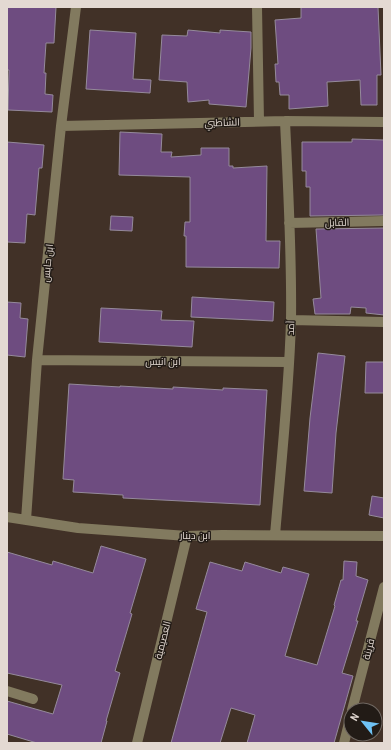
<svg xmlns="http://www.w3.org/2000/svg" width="391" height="750" font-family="'Archivo Narrow',Cairo,sans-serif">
<rect width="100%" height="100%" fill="#413127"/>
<path fill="#6e4c80" stroke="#958a9b" d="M7,7H56L54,43H46L44,73H46L45,94L53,95L52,112L8,110L9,70H7Z
M301,7H378L381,75H377V105H361L360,80L327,82L328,106L289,109V95H280L279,82H276L275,64H278L275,20L301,18Z
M90,30L136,33L133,79L151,80L150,93L86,89Z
M188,30L220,33V30L251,32V48L246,107L209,104V100L188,102L187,82L159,80L162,35L187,36Z
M120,132L162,134L161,152H172L171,157L201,155V148H229V166H233V168L267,166L266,241H280L279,268L186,267V236H184L185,222H190V177L119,175Z
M352,139L384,140V215L310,216V187H306V171H302V142H352Z
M7,142L44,145L42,168H39L35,215L27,214L25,243L7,242Z
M111,216L133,217L132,231L110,230Z
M384,228V315L366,313V308L351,307L350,314H315L313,299L321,298L316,229Z
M192,297L274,302L273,321L191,317Z
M7,302L21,303L20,318L28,319L25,357L7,355Z
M101,308L162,311L161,320L194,321L192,347L99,342Z
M318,353L345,356L336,433L332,493L304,491L310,418Z
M366,362H384V393H365Z
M69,384L120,387V386L173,389V387L223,390V388L267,390L260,505L123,498V495L73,492L74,480L63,479Z
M372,496L384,498V518L369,515Z
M101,546L146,559L130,613L132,614L115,671L120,673L106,721H107L101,743H37L7,734V701L53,714L62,685L7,673V552L52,565L53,561L93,573Z
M344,561L357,562L356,576L368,580L356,621H358L342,673L353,676L334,743H247L255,715L231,708L220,743H171L207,612L196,609L210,562L242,571L245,562L281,573L283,567L309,574L285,656L317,665L335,606L334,605L341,580H343Z"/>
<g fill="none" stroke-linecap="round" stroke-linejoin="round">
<path stroke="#827a5f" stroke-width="10" d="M257,7L259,121
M61,126L285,121L384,122
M289,223L384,221
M291,320L384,322
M37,360L289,362
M7,517L78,528L187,536L222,535L384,536
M26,520L37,360L61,126L76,7
M275,535C281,464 289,392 291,321C292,254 288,187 285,121
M7,691L33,699
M352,710L384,587
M137,743L187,536
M344,743L351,715"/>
</g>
<g text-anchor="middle" stroke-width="3" stroke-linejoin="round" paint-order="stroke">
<g font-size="10" fill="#e3d9d2" stroke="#221b16">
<text transform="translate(222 122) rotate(-2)" y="4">الشاطبي</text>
<text transform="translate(337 222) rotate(-2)" y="4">القابل</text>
<text transform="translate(47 263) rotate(-84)" y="4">ابن حابس</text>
<text transform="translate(290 328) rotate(-88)" y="4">آمد</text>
<text x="163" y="365">ابن انيس</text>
<text x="195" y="539">ابن دينار</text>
<text transform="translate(162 640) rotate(-76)" y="4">العصيمية</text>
<text transform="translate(368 649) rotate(-76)" y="4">قرينة</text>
</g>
</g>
<rect width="391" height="750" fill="none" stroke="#e3d9d2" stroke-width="16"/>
<g transform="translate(363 722) rotate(300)"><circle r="19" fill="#221b16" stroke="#6f6761"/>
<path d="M0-3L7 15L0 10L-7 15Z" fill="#6fc2f4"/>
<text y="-6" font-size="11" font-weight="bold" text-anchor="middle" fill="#e3d9d2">N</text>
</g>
</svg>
